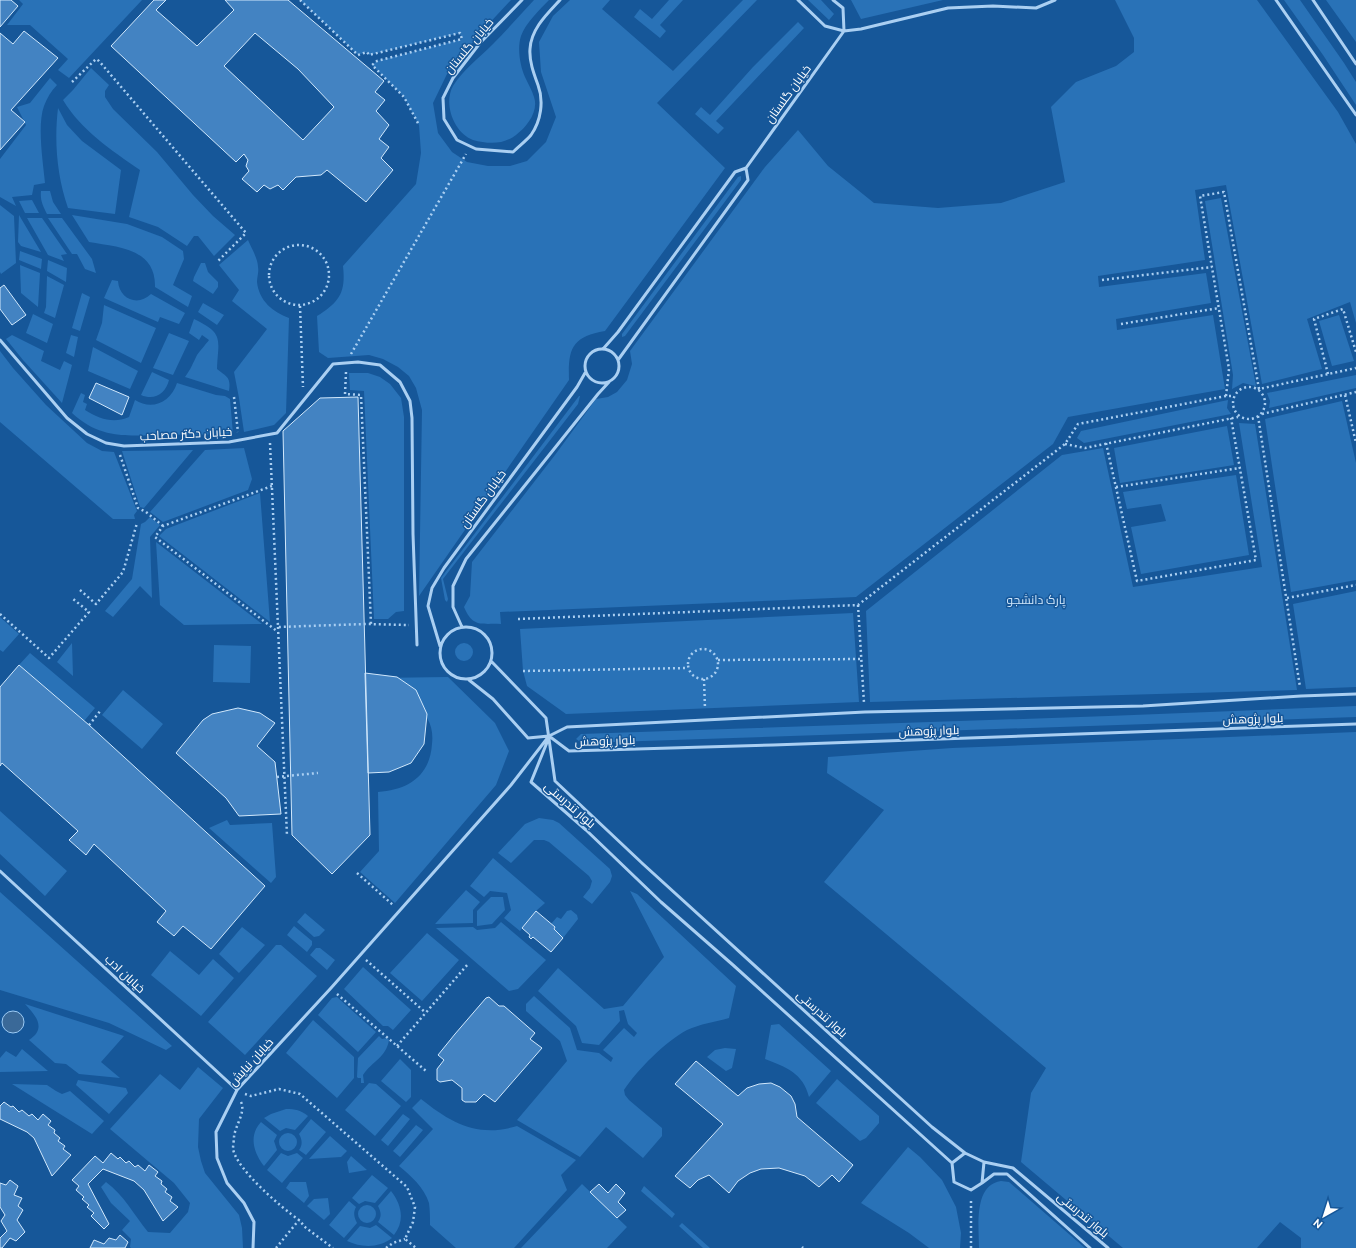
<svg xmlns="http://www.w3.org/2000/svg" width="1356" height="1248" font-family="Ubuntu,Cairo,sans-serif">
<rect width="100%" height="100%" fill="#165799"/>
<path fill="#2972b7" d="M19,0H142L69,78L58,70L68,59L30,25H7L23,4Z
M300,0H511L483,30L447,74L433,103L438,133L452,152L467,162L488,166H510L527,161L546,142L556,117L541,72L539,42L553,16L570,0H610L602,9L673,71L743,0H757L657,103L725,168L605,331C572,337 568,348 569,380L419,596L422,410L416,388L409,376L398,367L383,359L369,355L328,358L319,352L317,316C339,302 346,293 343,266L416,184L421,153L419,125L404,97L372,65L377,61L462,39L460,33L369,55L366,52L358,55Z
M534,0H549C540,9 525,24 521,36C517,48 520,66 525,77C528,84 532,90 534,97C539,111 527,127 516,135C503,145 488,144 473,140C454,133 443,104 453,86C462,71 480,57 493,44C507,30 520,15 534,0Z
M669,0H683L660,25L666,31L660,38L634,17L640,9L652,19Z
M808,0H821L834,14L829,20Z
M851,0H943L861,19Z
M1115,0H1257L1338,112L1356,144V323L1350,302L1307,319L1322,369L1262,384L1226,185L1195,190L1205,260L1098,276L1099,287L1206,273L1211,303L1116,319L1117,330L1213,315L1225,389L1068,417L1053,444L856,597L500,612L501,624C481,623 473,628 464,607L470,596L472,562L555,455L596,399L608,397L617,392L627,380L632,364L630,351L765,167L798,130L828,166L874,203L938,208L1001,203L1065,182L1051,107L1076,82L1116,66L1134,52V38Z
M1284,0H1300L1344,63L1356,82V105L1323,55Z
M1326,0H1356V42Z
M798,22L804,28L716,121L724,128L718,134L695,114L701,107L710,115L753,67Z
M91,68L109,85L105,91V97L113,109L157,152L193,195L213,216L235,235L214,256L198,236H194L187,246L158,227L129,217L140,170C111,150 81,130 63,100L73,90Z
M50,78L57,85C51,91 47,98 44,106C37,125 43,162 45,183L34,185L32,195L12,197L16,206L0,197V159L26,125L17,107L30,103Z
M58,108L67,125L82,141L121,170L115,214L68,208C57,176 54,142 58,108Z
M741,176V180L625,336L622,337V334L738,177Z
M41,191H50L53,202L61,214H47C43,206 40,200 41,191Z
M1221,198L1256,386L1243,383L1232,389L1233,375L1205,201Z
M32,200L39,213H25L19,201Z
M0,205L14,216L16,263L1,274L0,272Z
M19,215L41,252L21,246L18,242Z
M72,215L127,224L162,237L183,251L184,259L173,285L192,296L188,307L155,287C156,248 117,247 89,242Z
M27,218H42L67,254L61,255L64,261L48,255Z
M48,218H62L92,259L96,273L85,269L77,254H72Z
M248,240C251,247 258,259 258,267C259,272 257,277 257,282C259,301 273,312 289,318L286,413L274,425L244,432L239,398L234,372L267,329L232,301L239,290L219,265Z
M20,251L42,259L41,269L19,260Z
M48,260L67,268L66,282L47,271Z
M201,263H205L208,272L218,282V287L213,294L193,281L194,277Z
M20,265L40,273L38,307L21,293Z
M47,276L64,285L55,318L44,313L46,307Z
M112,280L118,281C119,299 138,307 151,294L185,313L179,324L160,317L158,322L104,298Z
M82,293L90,297L80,331L72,328Z
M203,303L224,315L217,325L198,312Z
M104,305L156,328L141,363L96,340L102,323Z
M33,314L53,324L47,343L26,333Z
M1339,315L1354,361L1332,366L1319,321Z
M194,319C225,334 218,339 217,369C227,377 231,377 229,391L185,377C191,369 193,363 197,355C199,352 206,344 209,340L202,335L199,340L189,333Z
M169,333L189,341L173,375L153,368Z
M12,335L44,351L41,361L60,370L64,361L72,365L62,403L23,360L6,339Z
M71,335L78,337L74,357L66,353Z
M93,347L138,371L130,389L88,371Z
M0,351L13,368L46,405L87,443L102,451L114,452L137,511L134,515L135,519H113L0,422Z
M152,372L169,380C166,393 155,401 141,395Z
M349,373H368L380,377L390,384L401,398L404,417V611L396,612L388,619H374L364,391L350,390Z
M1356,375V388L1269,408L1270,401L1267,393Z
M177,383L216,395L225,396L230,399L233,434C211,435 189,434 168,435C130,435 102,441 72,413L81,393L85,395L83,402L87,404L85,410C100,419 113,424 129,417L135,400C152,411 171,402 177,383Z
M579,396H580L578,404L443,579L448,599L447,602L445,600L441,578Z
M1228,400L1227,408L1231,414L1084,443L1077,438L1081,431Z
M1342,401L1356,463V580L1291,592L1265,419Z
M1239,423L1255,424L1297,690L870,702L866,611L1062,455L1103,448L1133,587L1262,567Z
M1227,426L1234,465L1120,483L1114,448Z
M244,448L252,479L248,490L163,522L150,512L205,450Z
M193,450L144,508L140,507L122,451Z
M1236,475L1249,555L1141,574L1131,527L1166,521L1161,504L1127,509L1123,492Z
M260,493L270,622L159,536L166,529Z
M150,517L160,525L150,537L152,598L140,586L113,617L105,611L132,579L141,524L145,522Z
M156,542L262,624L184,625L160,605Z
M1356,591V687L1306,689L1293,604Z
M853,613L859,702L566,714L527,686L523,671L520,629Z
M0,617L19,634L3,652L0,650Z
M72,643L73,676L57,662Z
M455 652a9 9 0 1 1 18 0a9 9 0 1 1-18 0Z
M214,645L251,646L250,683L213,682Z
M30,653L95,708L84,721L19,665Z
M448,677L495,723L509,751L496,785L395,903L360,872L379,851L378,792C408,790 430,776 432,744C433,735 432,726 427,718C418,702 391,688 376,678Z
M123,690L163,724L142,749L102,715Z
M1356,706V717L582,743L576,739L581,734L1108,716Z
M1356,732V1248H1301V1238L1280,1222L1257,1248H1123L1021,1162L1031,1093L1046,1068L824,882L884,810L827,773L828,757L952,748Z
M0,811L67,871L45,896L0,854Z
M539,818L553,820L559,823L610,869L612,876L610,882L592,904L583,897L590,888L592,881L589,876L549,842L544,840H534L511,863L498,853L525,824Z
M227,820L230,825L272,823L276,877L271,883L209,828Z
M493,858L545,903L536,911L520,931L504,918L511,910L507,893L490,891L484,897L470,886Z
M466,890L480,902L473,910V923L435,924Z
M630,891L637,894L736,986L729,1018C715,1022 700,1024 687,1030C666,1041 637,1070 624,1090L625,1095L629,1100L662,1128V1136L643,1158L606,1127L580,1157L517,1120L567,1061L560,1041L526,1011V1004L534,996L570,1028L577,1050L599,1053L611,1062L613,1058L603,1050L624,1028L634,1037L637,1033L628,1024L624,1010L619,1011L620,1021L599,1045L582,1043L576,1026L538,991L558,968L604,1009L623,1006L664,957Z
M0,892L172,1046L166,1050L109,1023L0,990Z
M491,897H503L505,910L492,924L477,926V911Z
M571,910L577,915L578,919L563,938L554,929L555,927L551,924L557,917L561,919L567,911Z
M305,913L325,930L319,936L314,937L297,922Z
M501,922L546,960L518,989L509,991L436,928L473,927L477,930L495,928Z
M294,926L312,941V945L307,952L287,935Z
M242,927L265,945L239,973L219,954Z
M427,933L459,960L422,1001L390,973Z
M276,945H281L317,976L245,1055L208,1022Z
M316,948H320L335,960L327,970L310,955Z
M170,951L199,975L213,959L234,978L201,1016L151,975Z
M363,967L411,1010L393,1030L388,1026H383L344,989Z
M337,997L376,1032L358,1052L318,1015L332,998Z
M25,1004L124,1036L101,1062L120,1078L79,1074L66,1064L55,1063L29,1040C47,1028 36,1016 25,1004Z
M313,1020L354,1057V1078L337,1098L286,1053Z
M779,1024L831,1071L809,1097C803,1073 786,1067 765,1059L771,1025Z
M379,1036L382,1039L387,1038L389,1040C386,1058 372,1061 363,1075L364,1083H361V1078H358L357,1077L358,1058Z
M725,1048L736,1049L732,1068L726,1071L707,1057L715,1050Z
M22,1049L48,1071L0,1072V1058L6,1051L16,1057Z
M400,1059L411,1070V1097L406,1102L381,1081Z
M198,1067L223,1088L199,1119L198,1147L201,1161L205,1173L239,1215L242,1228L243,1248H131L130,1247L131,1239L122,1230L130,1221L111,1203L101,1187L106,1182C124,1195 134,1215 148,1232L170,1233L188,1212L190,1203L174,1183L110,1129L160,1074L180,1090Z
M837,1079L879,1116V1123L866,1138L860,1141L816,1103Z
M78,1080L126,1088L128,1093L109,1114L76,1085Z
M369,1083L376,1084L401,1106L375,1136L345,1110Z
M12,1084L47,1085L56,1091L62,1094L70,1091L104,1121L92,1134Z
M421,1099C451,1123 478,1138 517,1126L576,1160L561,1175L567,1190L514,1248H456L430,1225C430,1218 430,1210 429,1203C424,1187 411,1176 399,1166L433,1129L412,1108Z
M286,1109C295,1109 301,1110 308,1116L295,1130L286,1128L280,1131L264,1118L271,1114Z
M403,1114L410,1119L388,1146L381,1140Z
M311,1119L326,1132L306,1155L299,1150C303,1145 302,1139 299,1134Z
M261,1122L277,1135L274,1141L277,1150L264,1166C254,1153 248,1136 261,1122Z
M416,1125L423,1130L400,1157L393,1151Z
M279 1142a9 9 0 1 1 18 0a9 9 0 1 1-18 0Z
M330,1136L347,1151L341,1157L309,1159Z
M908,1147L920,1157L942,1180L956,1207L961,1233L960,1248H929L909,1233L861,1203Z
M281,1153L288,1156L297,1153L303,1158L282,1183L267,1170Z
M351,1156L367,1170L349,1173L347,1162Z
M372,1175L388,1188L375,1203L365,1201L359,1204L352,1198Z
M1001,1181L1009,1182L1085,1248H979C979,1228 973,1185 1001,1181Z
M290,1182H306L309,1196L304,1203L286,1188Z
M582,1184L627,1227L607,1248H521Z
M644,1186L675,1214L672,1218L641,1191Z
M391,1191C402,1205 405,1221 394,1235L378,1222C382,1216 381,1212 378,1206Z
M328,1198L330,1214L324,1220L307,1206L314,1199Z
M349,1201L356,1207C353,1213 354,1217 357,1223L344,1238L329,1225Z
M358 1214a9 9 0 1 1 18 0a9 9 0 1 1-18 0Z
M682,1223L710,1248H703L679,1226Z
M376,1225L392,1238C379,1248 362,1248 347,1241L360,1226L370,1228Z"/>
<path fill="#3a6998" stroke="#9ccbf5" d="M2 1022a11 11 0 1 1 22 0a11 11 0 1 1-22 0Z"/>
<path fill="#4383c2" stroke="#d1e8fc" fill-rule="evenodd" d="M0,0H11L18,6L0,27Z
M154,0H166L156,10L197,46L234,10L225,0H288L384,81L375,92L385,100L376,111L389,125L379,139L389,147L381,158L393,170L366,202L327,170L321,175L296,177L283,190L278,185L270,189L264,185L257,192L242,179L249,171L246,166L248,160L244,154L236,162L111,46ZM255,33L298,69L334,107L303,140L224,66Z
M24,31L58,58L11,110L25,122L0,150V33L13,44Z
M4,285L26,315L12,325L0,309V288Z
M96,383L129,397L122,415L89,398Z
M358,397L370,835L332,874L292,835L283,431L320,398Z
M19,665L89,725L265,886L211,949L183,926L174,936L157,922L166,911L94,844L86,855L69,840L78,831L2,763L0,766V687Z
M365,673L397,677L416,690L427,714L424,744L411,763L389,772L368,773Z
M238,708L260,713L275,723L257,746L275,762L281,814L239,816L226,798L176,753L203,720L212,714Z
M536,911L555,927L554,929L563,938L551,952L533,937L531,939L529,937L530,935L522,928Z
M489,997L499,1006H504L535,1033L530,1039L542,1048L495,1102L484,1094L476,1102H465L462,1100V1088L452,1080L440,1082L437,1080V1069L444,1060L438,1055L455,1034L486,998Z
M696,1061L738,1096L747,1088L759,1084L771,1083L780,1087L791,1096L795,1104L797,1117L853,1165L839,1182L832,1175L819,1187L805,1176L779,1168L761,1169L750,1173L738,1181L729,1193L709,1175L698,1180L690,1188L675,1176L723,1124L675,1084Z
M4,1102L11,1107L13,1106L19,1112L22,1110L29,1116L32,1114L38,1120L43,1114L51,1121L48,1125L55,1130L54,1133L60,1138L58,1141L65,1146L63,1149L71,1155L52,1176L34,1138L27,1132L0,1119V1106Z
M111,1153L118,1159L120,1157L126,1163L129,1161L135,1167L138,1165L145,1171L149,1165L158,1172L155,1176L162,1181L161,1184L167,1189L165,1192L172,1197L170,1201L178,1207L163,1221L144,1190L134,1181L103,1169L88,1184L109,1224L104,1229L91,1216L94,1213L87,1207L89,1205L82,1199L84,1197L76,1190L79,1186L72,1180L95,1156L103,1163Z
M10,1180L18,1186L14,1195L22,1198L18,1206L23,1210L17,1220L25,1232L16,1241L10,1238L2,1248H0V1238L7,1231L1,1221L5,1215L0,1207V1183L6,1185Z
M599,1184L608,1193L616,1184L625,1193L618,1202L626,1210L617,1218L590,1192Z
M120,1235L128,1242L125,1248H90L94,1240L104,1244L109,1238L116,1240Z"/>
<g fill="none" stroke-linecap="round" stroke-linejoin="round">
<path stroke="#aacff2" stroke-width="2.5" stroke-dasharray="2 3" stroke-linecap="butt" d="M300,0L358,55L367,52L369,55L460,33L462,39L377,61L372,65L404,97L419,125
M72,82L96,59L99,61L246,233L217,262
M269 275a30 30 0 1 1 60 0a30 30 0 1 1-60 0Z
M1102,280L1212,267
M300,306L303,387
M1121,324L1219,308
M351,354L466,154
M346,372L345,394L361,395L371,624
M1328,374L1314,319L1343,309L1356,352
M1233 403a16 16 0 1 1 32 0a16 16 0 1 1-32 0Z
M1345,395L1356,443
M1226,396L1229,369L1200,196L1224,192L1259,389L1356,368
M234,397L238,432
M1262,414L1356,392
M1258,416L1300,687
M270,443L278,627L366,624L409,625
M1106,443L1137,581L1256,560L1231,418
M1065,444L1085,448L1238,417
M120,455L138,508L146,512L163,526
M272,486L163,526L155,537L278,632
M1116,487L1240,468
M80,590L96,604L123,572L137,523
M1287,598L1356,585
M858,605L864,703
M0,614L49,658L89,612L72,598
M518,619L858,605L1065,444L1078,424L1226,396H1234
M278,627L287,836
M688 664a15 15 0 1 1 30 0a15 15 0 1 1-30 0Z
M718,660L862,659
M523,671L688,668
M704,679L705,709
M89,725L101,710
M357,873L393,905
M366,960L426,1013
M337,994L426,1071
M397,1046L468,964
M245,1094L251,1096L279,1089L300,1094L407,1187L415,1207L413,1222L405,1239L416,1248
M241,1102C246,1112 235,1126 234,1137C234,1140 233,1145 233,1149C237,1170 282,1208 299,1220
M802,1247L803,1248
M276,1248L299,1220L306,1228L333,1248
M386,1248L393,1243L405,1239
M971,1248V1199"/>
<path stroke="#aacff2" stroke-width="3" d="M522,0L480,43L453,78L443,98L444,119L457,140L476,149L513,152C519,146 526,141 531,135C541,121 544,101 538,85C534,74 529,61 530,49C531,29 547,14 560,0
M798,0L825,26L844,31L861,29L948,8L993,6L1036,8L1055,0
M1276,0L1356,115
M1313,0L1356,64
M0,340L67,418L87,434L106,443L124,446L229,442L277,433L333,364L358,362L380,365L400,382L410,401L412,418L413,534L417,645
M603,349L618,332L735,172L746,168
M585 366a17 17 0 1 1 34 0a17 17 0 1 1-34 0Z
M618,360L748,180L746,168L844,31L843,8L833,0
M440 653a26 26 0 1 1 52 0a26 26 0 1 1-52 0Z
M462,627L453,607V586L466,559L598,394L609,382
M440,646L428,606L432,588L444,568L577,387L585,373
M491,661L546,718L555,781L643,864L932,1127L965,1153
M469,680L493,699L528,738L549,736L567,727L865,712L1143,706L1301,696L1356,694
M549,736L569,751L773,745L1356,724
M548,740L531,782L586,830L661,902L733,965L952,1163
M0,871L237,1090
M965,1153L984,1162L982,1183L971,1190L954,1182L952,1163Z
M984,1162L1013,1168L1108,1248
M982,1183L994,1174H1007L1090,1248
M253,1248L254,1222L244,1203L227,1183L217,1158L216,1132L237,1090L331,988L511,785L549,736"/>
<path stroke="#aacff2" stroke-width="2.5" stroke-dasharray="2 3" stroke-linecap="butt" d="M277,777L318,773"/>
</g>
<g text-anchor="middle" stroke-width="3" stroke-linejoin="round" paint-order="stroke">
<g font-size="12" fill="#fff" stroke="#165799">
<text transform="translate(469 46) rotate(-50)" y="4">خیابان گلستان</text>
<text transform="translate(788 94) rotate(-54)" y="4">خیابان گلستان</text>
<text transform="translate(186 434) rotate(-3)" y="4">خیابان دکتر مصاحب</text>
<text transform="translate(483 499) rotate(-54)" y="4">خیابان گلستان</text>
<text transform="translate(1253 719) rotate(-2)" y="4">بلوار پژوهش</text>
<text transform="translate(929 731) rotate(-2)" y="4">بلوار پژوهش</text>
<text transform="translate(605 741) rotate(-2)" y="4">بلوار پژوهش</text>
<text transform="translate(570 805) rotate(41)" y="4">بلوار تندرستی</text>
<text transform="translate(125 974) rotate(43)" y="4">خیابان ادب</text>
<text transform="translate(822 1014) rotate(42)" y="4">بلوار تندرستی</text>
<text transform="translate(251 1062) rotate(-48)" y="4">خیابان نیایش</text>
<text transform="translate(1083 1215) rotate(40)" y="4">بلوار تندرستی</text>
</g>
<g font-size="12" fill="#d1e8fc" stroke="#165799">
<text x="1036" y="604">پارک دانشجو</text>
</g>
</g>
<g transform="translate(1324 1216) rotate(219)" stroke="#165799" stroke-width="3" paint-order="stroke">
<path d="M0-3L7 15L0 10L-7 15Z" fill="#ffffff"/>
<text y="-6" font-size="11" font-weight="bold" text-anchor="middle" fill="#ffffff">N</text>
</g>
</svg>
